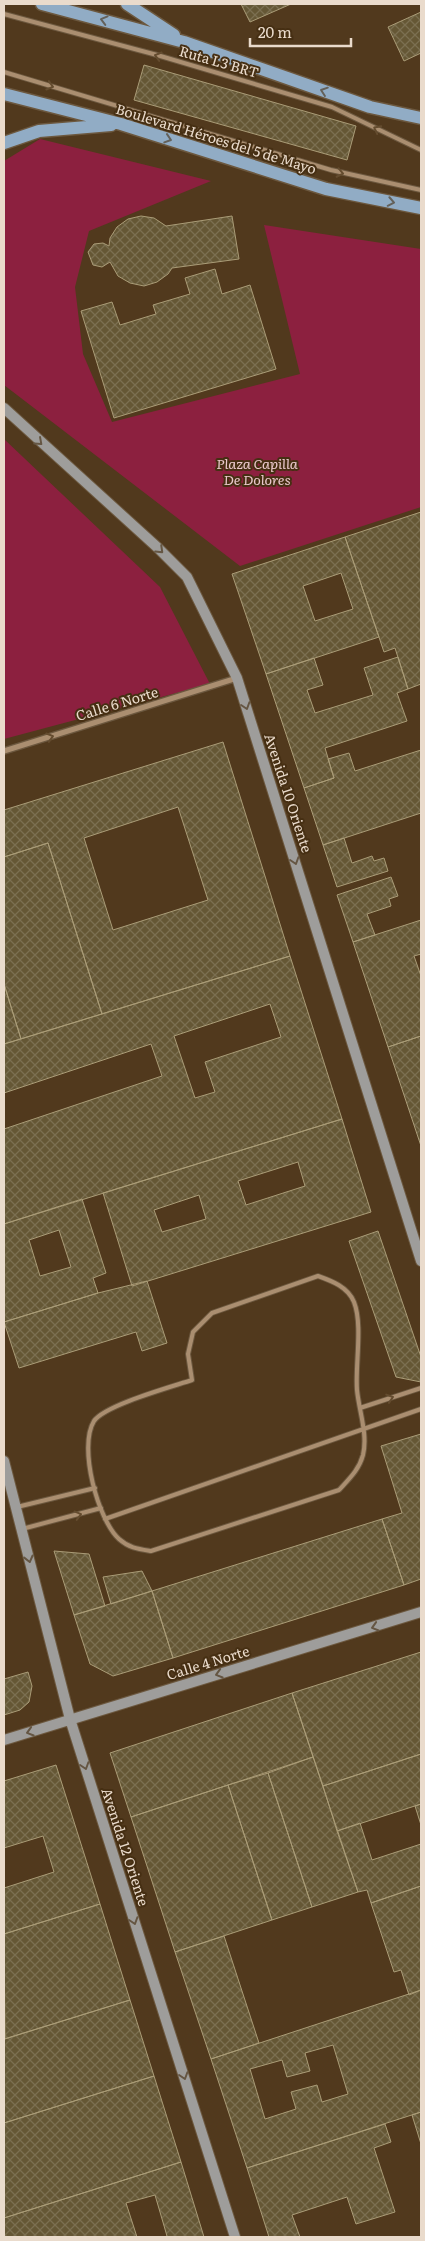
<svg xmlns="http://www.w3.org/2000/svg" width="425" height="2241" font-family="Literata,serif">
<defs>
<pattern id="building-cross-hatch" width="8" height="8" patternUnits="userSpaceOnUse" patternTransform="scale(1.25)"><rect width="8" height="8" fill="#655735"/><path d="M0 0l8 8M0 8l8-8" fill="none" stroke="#7b6f51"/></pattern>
</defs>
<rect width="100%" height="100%" fill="#51391d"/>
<path fill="#8c203f" d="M40,139L211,181L89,231L75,287L83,354L112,422L300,374L264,225L421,249V507L240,566L4,385V161Z
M4,439L160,587L210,684L4,739Z"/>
<path fill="url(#building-cross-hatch)" stroke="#aa9c77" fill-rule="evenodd" d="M241,4H291L250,22Z
M421,12V53L404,61L388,27Z
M144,65L356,126L347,160L134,100Z
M141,216L154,218L166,226L232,216L239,259L172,268L168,274L157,282L144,286L130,283L118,276L110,262L102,267L93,265L88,252L94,244L103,243L109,246L110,238L117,227L128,219Z
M215,269L222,294L250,285L276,369L114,418L81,311L112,302L120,325L156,314L153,305L190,294L185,278Z
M421,512V684L408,689L395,648L384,652L345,537Z
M345,537L379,637L266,674L232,574ZM341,573L353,609L315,621L303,586Z
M398,657L408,689L397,693L407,721L325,748L334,778L304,788L266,674L314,658L323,685L307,690L315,713L373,695L364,668Z
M223,742L290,956L102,1014L48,843L4,857V810ZM178,807L208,900L113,930L84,838Z
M421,750V813L323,845L304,788L334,778L328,759L349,753L355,771Z
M344,838L352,863L372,856L374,861L384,858L388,871L337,887L323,845Z
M48,843L102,1014L21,1039L4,984V857Z
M391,877L398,896L389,899L391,906L367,914L375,935L353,942L337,895Z
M421,920V954L414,956L421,976V1036L388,1047L353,942Z
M290,956L342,1119L4,1224V1129L162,1076L151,1044L4,1093V1044ZM270,1004L281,1037L205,1062L215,1092L195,1098L174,1036Z
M4,984L21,1039L4,1044Z
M421,1036V1146L388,1047Z
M342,1119L371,1212L132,1286L103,1193ZM298,1162L305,1186L246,1205L238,1181ZM199,1195L206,1219L162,1232L154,1210Z
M82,1199L106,1273L93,1278L98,1293L4,1322V1224ZM59,1230L71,1267L40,1276L29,1240Z
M378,1231L421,1357V1382L396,1377L349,1241Z
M147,1281L167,1343L142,1351L136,1332L19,1368L4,1322L98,1293Z
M421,1434V1579L404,1585L382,1519L402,1513L381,1446Z
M382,1519L404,1585L173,1658L152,1591Z
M54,1551L89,1554L105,1606L74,1615Z
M142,1571L152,1591L111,1604L103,1577Z
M152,1591L173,1658L113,1676L90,1664L74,1615Z
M421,1652V1754L323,1786L292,1693Z
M28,1672L32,1686L29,1702L20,1710L4,1715V1679Z
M292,1693L313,1757L131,1817L110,1753Z
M421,1754V1804L337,1831L323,1786Z
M313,1757L358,1892L312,1907L268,1773Z
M56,1765L100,1904L4,1934V1888L54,1872L43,1836L4,1848V1781Z
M268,1773L312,1907L272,1920L228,1785Z
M228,1785L272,1920L175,1952L131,1817Z
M421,1804V1825L415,1806Z
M360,1823L372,1860L421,1844V1886L371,1903L367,1890L358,1892L337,1831Z
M421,1886V1990L409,1995L401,1970L394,1972L371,1903Z
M100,1904L130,2000L5,2039L4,1934Z
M224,1936L259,2043L211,2059L175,1952Z
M421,1990V2112L247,2168L211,2059ZM333,2045L348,2094L322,2102L317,2085L291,2092L296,2109L265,2119L250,2069L282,2060L287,2077L310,2071L305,2053Z
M130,2000L154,2076L4,2123V2039Z
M154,2076L181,2162L4,2218V2123Z
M421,2112V2144L412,2115Z
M385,2124L391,2142L374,2148L395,2212L356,2224L347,2197L292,2215L300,2237H269L247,2168Z
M181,2162L204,2237H164L167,2236L155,2195L126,2203L137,2237H4V2218Z"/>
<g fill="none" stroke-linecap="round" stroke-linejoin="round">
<g stroke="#6c583f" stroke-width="6">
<path id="lane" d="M4,14L157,55L332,107L421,150
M4,72L331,170L421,190
M318,1276C332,1281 348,1287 354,1302C363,1325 355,1365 357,1390C359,1411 368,1434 363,1455C359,1470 349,1479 339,1490L151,1551C138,1549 129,1548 119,1539C98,1520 78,1447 94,1421C105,1405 171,1387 192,1380L188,1354L193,1332L212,1313Z
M360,1408L421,1388
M17,1507L95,1488
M105,1519L421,1409
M22,1529L101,1508"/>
</g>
<g stroke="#6c583f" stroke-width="8">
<path id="street" d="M4,751L237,678"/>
</g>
<g stroke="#6c583f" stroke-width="12">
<path id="secondary" d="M4,408L158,548L187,577L237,678L421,1261
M4,1461L70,1719L235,2237
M4,1740L421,1612"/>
</g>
<g stroke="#6c583f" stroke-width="15">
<path id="primary" d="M42,4L184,42L370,107L421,118
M127,4L174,35
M4,94L121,124L326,189L421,208
M4,143L39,131L111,125"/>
</g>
<use href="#lane" stroke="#aa8e70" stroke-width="4"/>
<use href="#street" stroke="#aa8e70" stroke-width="5"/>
<use href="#secondary" stroke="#9e9d9b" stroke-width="10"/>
<use href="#primary" stroke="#91acc5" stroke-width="12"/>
</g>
<defs><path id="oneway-chevron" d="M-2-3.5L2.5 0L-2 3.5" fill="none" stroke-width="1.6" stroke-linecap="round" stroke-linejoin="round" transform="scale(1.25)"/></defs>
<g stroke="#64615a">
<use href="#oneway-chevron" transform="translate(104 20) rotate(-165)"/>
<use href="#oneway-chevron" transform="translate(324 91) rotate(-161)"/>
<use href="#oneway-chevron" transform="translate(168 139) rotate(18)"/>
<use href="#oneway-chevron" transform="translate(391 202) rotate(11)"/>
</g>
<g stroke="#644c2f">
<use href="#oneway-chevron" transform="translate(158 56) rotate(-164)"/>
<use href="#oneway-chevron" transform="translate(50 86) rotate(17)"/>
<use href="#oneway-chevron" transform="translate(377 129) rotate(-153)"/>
<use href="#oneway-chevron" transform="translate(340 173) rotate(12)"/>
<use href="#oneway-chevron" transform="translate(50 737) rotate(-17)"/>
<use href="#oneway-chevron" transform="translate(390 1398) rotate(-18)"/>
<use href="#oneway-chevron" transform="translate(78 1515) rotate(-15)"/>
</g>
<g stroke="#655643">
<use href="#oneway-chevron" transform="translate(39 442) rotate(42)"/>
<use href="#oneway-chevron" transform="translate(160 550) rotate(44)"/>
<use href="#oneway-chevron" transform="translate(246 706) rotate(72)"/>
<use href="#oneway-chevron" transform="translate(295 861) rotate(72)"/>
<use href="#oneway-chevron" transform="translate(29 1559) rotate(76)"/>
<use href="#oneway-chevron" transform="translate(375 1627) rotate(163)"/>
<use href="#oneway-chevron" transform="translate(219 1674) rotate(163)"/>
<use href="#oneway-chevron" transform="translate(30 1732) rotate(163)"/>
<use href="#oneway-chevron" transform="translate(85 1766) rotate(72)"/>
<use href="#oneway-chevron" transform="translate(134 1921) rotate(72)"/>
<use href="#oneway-chevron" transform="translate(184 2076) rotate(72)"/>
</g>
<g text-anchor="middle" stroke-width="4" stroke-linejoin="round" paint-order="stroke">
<g font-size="14" fill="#eadbcc" stroke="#462f13">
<text transform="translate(219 62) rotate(16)" y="5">Ruta L3 BRT</text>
<text transform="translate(216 139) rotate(17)" y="5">Boulevard Héroes del 5 de Mayo</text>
<text transform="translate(117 704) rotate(-17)" y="5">Calle 6 Norte</text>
<text transform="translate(288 793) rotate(72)" y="5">Avenida 10 Oriente</text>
<text transform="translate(208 1663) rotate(-17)" y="5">Calle 4 Norte</text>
<text transform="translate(125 1847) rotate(72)" y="5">Avenida 12 Oriente</text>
</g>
<g font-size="14" font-style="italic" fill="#ecc9ce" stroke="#462f13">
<text x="257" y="469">Plaza Capilla<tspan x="257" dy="16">De Dolores</tspan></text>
</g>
</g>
<rect width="425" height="2241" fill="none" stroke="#eadbcc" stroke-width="10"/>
<path d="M250 38v8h101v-8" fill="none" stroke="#eadbcc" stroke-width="2.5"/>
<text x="258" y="38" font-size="15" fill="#eadbcc" stroke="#462f13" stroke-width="4" paint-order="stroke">20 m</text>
</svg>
